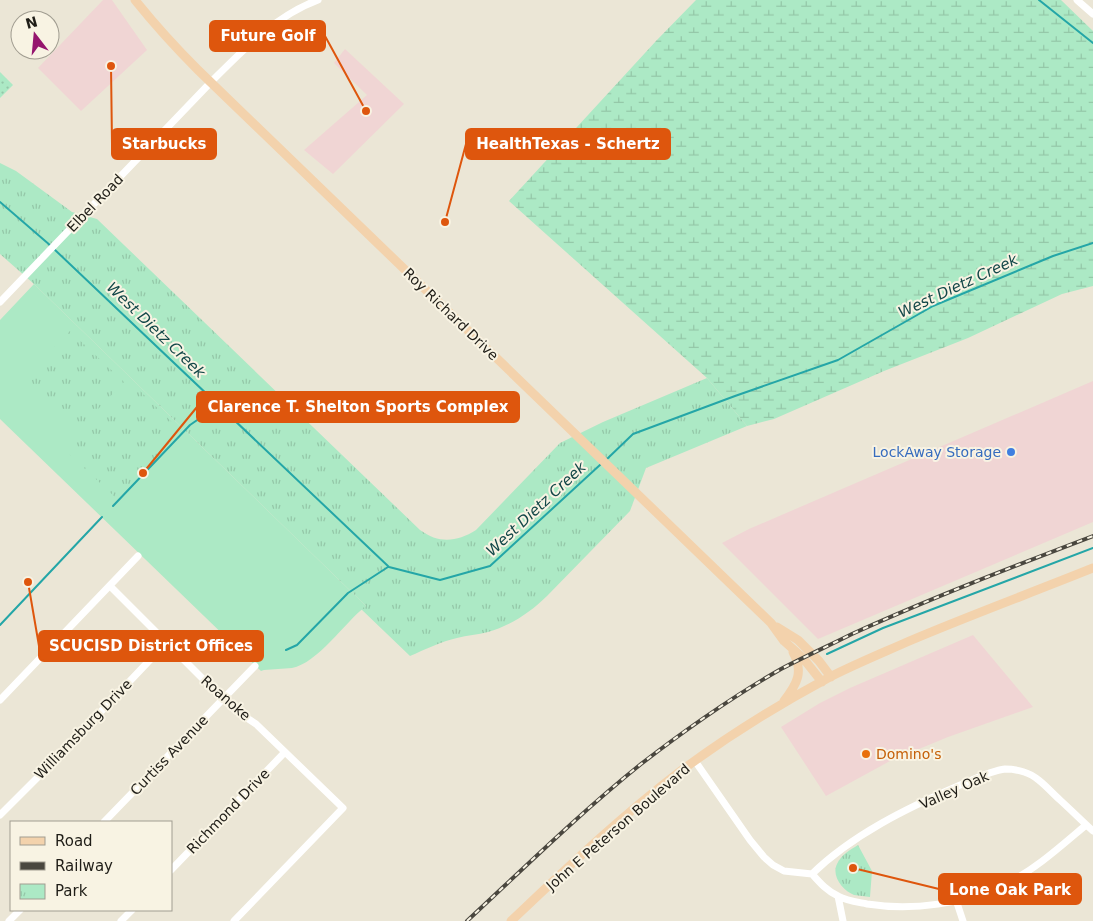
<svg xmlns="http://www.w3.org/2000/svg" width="1093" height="921" font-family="'DejaVu Sans',sans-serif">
<defs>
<pattern id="wetland-marsh" width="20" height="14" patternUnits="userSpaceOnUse" patternTransform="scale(1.25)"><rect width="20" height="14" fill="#ace9c5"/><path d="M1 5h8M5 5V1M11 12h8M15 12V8" fill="none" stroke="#94c7a8"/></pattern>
<pattern id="park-tufts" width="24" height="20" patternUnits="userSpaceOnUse" patternTransform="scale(1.25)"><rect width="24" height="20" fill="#ace9c5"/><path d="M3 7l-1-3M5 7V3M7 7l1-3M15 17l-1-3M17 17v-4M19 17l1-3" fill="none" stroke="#94c7a8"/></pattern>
<pattern id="garden-dots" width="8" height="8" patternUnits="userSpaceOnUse" patternTransform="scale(1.25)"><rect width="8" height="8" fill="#ace9c5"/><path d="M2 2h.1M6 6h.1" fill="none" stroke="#94c7a8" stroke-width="1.8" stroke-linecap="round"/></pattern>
</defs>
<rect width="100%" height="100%" fill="#ebe6d6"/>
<path fill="#f0d5d4" d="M103,0H112L147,50L81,111L38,68Z
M345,49L404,104L333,174L304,150L367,95L334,63Z
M1093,381V522L818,639L722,543L749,529Z
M973,635L1033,707L948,737L890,761L826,796L781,727L820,703L850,688Z"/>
<path fill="#ace9c5" d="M34,284L366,606C344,623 318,663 292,668L264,670L261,671L0,419V320Z"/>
<path fill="url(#wetland-marsh)" d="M696,0H1061L1093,31V286L1062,294L968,338L884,371L774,419L747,426L707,378L509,201L656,41Z"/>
<path fill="url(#park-tufts)" d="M0,163L16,171L72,212L97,219L420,530C439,544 457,542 476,530L560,443L603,422L707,378L747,426L646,468L630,511L547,596C531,612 510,626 488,632C478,635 467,635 457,638C442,641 424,650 410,656L361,609L366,606L34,284L0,254Z
M70,331L124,382L77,431L23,379Z
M132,383L181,431L116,498L66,451Z
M858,845L872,871L870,897C865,896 859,896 854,895C843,891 831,876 837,864C841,855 850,850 858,845Z"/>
<path fill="url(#garden-dots)" d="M0,72L13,85L0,98Z"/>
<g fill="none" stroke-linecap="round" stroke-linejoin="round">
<path stroke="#24a6a7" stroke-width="2" d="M1039,0L1093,43
M0,202L51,246
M54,249L389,567L440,580L490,566L601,464
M607,459L633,434L735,396L838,360L933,306L1053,256L1093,243
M113,506L190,425L219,405
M0,625L102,517
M286,650L297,645L348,593L388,567
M827,654L883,628L1093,548"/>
<path stroke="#fff" stroke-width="7" d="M1077,0L1093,14
M0,302L211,82C243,50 275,16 318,0
M110,586L223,699L235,710L256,724L343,808L234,921
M0,700L138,556
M695,761L750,840L764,857L773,865L784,871L812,874C820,883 827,891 838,896C847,901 857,902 867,904C913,911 964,904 1006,884C1036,869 1061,846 1086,825
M0,815L55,760L166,643
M104,822L255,666
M171,870L285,752
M812,874C852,835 907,808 958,786C973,780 989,771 1005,769C1011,769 1018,770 1024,772C1038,776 1049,790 1060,800C1071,810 1082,821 1093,831
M838,896L843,921
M956,900L963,921
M9,921L20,910
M121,921L132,910"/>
<path stroke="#f3d2ac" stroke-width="9" d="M135,0C155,25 176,48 198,70L771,623L784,641L803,658L822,682
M777,627L798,640L819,661L831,677
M784,701C797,684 804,672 793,652
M511,921C565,870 619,818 678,773C725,738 776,706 828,678C853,665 880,654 907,642C968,616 1031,593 1093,568"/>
<g stroke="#4a473f" stroke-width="4">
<path id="rail" d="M467,921C524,868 580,813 641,764C685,730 732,697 781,669C804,657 828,646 852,634C931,598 1012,567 1093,536"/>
</g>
<use href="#rail" stroke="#f8f3e3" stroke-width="2" stroke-dasharray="5.5" stroke-linecap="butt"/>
</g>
<circle fill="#3f7fe0" stroke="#f8f3e3" stroke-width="2" cx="1011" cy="452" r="5"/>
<circle fill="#e8710a" stroke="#f8f3e3" stroke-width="2" cx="866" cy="754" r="5"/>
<g text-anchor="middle" stroke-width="4" stroke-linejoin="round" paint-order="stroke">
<g font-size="14" fill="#1f1d17" stroke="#f8f3e3">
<text transform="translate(95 203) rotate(-46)" y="5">Elbel Road</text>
<text transform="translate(451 314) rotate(44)" y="5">Roy Richard Drive</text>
<text transform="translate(226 698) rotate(41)" y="5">Roanoke</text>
<text transform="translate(83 729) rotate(-46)" y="5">Williamsburg Drive</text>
<text transform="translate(169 755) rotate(-46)" y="5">Curtiss Avenue</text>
<text transform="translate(954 790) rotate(-24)" y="5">Valley Oak</text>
<text transform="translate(228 811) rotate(-46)" y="5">Richmond Drive</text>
<text transform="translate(618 827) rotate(-41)" y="5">John E Peterson Boulevard</text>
</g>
<g font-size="14" fill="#366cbe" stroke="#f8f3e3" text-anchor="end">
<text x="1001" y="457">LockAway Storage</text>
</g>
<g font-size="14" fill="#c56008" stroke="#f8f3e3" text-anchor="start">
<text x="876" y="759">Domino's</text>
</g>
<g font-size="15" font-style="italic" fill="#124748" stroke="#f8f3e3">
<text transform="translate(958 286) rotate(-25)" y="5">West Dietz Creek</text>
<text transform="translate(156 330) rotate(44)" y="5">West Dietz Creek</text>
<text transform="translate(536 509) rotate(-43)" y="5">West Dietz Creek</text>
</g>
</g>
<path fill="none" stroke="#de560d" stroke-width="2" d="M366 111L325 36M445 222L466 144M111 66L112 144M143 473L197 407M28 582L39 646M853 868L939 889"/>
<g fill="#de560d" stroke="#f8f3e3" stroke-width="2">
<circle cx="366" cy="111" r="5"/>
<circle cx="445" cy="222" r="5"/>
<circle cx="111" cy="66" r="5"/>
<circle cx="143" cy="473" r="5"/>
<circle cx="28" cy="582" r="5"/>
<circle cx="853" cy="868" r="5"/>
</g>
<g fill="#de560d" stroke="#de560d" stroke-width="2">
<rect x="210" y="21" width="115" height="30" rx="5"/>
<rect x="466" y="129" width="204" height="30" rx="5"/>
<rect x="112" y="129" width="104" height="30" rx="5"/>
<rect x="197" y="392" width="322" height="30" rx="5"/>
<rect x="39" y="631" width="224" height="30" rx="5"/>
<rect x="939" y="874" width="142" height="30" rx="5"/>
</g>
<g font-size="15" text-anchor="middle" font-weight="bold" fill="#fff">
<text x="268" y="41">Future Golf</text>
<text x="568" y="149">HealthTexas - Schertz</text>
<text x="164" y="149">Starbucks</text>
<text x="358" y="412">Clarence T. Shelton Sports Complex</text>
<text x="151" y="651">SCUCISD District Offices</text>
<text x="1010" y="895">Lone Oak Park</text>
</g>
<rect x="10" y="821" width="162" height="90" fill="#f8f3e3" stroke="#a19d91"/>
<rect x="20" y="837" width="25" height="8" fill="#f3d2ac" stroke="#a19d91"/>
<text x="55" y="846" font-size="15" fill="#1f1d17">Road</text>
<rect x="20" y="862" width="25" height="8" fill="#4a473f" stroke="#a19d91"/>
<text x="55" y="871" font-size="15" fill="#1f1d17">Railway</text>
<rect x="20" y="884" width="25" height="15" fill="url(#park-tufts)" stroke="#a19d91"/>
<text x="55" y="896" font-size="15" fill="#1f1d17">Park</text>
<g transform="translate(35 35) rotate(344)"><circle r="24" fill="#f8f3e3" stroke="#a19d91"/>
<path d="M0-4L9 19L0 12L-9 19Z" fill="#95156e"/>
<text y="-8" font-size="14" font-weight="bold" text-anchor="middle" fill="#1f1d17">N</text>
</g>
</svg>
